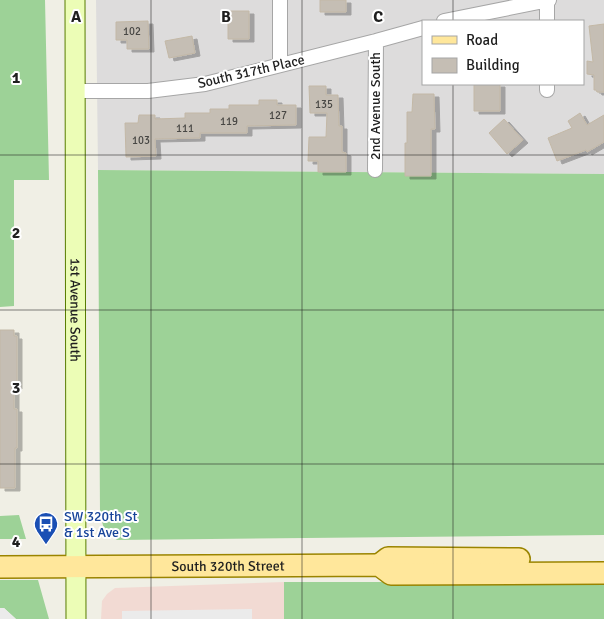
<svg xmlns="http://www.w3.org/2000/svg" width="604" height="619" font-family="Signika,sans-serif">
<defs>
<filter id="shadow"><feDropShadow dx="5" dy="3" stdDeviation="0" flood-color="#0004"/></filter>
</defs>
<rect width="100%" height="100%" fill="#f0efe5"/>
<path fill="#dddcdc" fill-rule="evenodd" d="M96,0H604V174L98,170ZM423,21H583V84H423Z"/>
<path fill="#f2dad3" d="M284,582V619H101L102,601L107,594L115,588Z"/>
<path fill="#9dd297" d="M0,0H45L49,180H14V306L0,307Z
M98,170L604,174V535L117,540L104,529L100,514Z
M19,515L26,539H0V516Z
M0,580H38L49,619H16L4,608H0Z
M284,582H604V619H284Z"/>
<path fill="#ebebeb" d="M0,608H4L16,619H0Z
M252,609V619H122V611Z"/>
<path fill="#c5beb4" stroke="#c3b8a6" filter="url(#shadow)" d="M320,0H346V12H320Z
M228,11H249V39H228Z
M148,21L149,49H127V40H116V22Z
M604,24V92H597L596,90H594V75L587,74V61L593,62L589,26Z
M192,36L195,53L169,58L165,41Z
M474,84H500V111H474Z
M309,86H326V95H338L339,126H342V152L346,153V172H318V161H308L309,137H326L327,113H310Z
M413,94H434L435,129H431V176H405V143H407V112H412Z
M259,100H277V105H296V125L247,126V133H200V138L155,139L156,156L126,157L125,123H138L139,115H155V119L185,118V113H210V109H229V105H259Z
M580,113L587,125L604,115V142L587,152L586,150L557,161L548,138L572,128L568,121Z
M504,119L523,140L507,154L489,133Z
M0,330H14V336H17V386H14V409H17V448H15V488H0Z"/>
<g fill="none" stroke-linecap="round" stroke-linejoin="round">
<g stroke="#a6a6a6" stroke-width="16">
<path id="minor" d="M280,0V64
M444,21L549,0
M547,21V0
M547,90V84
M76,91H148L205,84L376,41L423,28
M375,170L376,41"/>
</g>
<g stroke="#577c00" stroke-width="21">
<g id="secondary">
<path id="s1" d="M75,0L76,619"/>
</g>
</g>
<g stroke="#9a8400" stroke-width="24">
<g id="primary">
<path d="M379,565L388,558L519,559"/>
<path id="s2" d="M0,567L379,565L391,574L604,573"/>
</g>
</g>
<use href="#minor" stroke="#fff" stroke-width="14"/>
<use href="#secondary" stroke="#ecfdb6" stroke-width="19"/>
<use href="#primary" stroke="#ffe79b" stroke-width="21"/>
</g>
<path fill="none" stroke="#1f1f1f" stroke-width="1" stroke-opacity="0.55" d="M151,0V619M302,0V619M453,0V21M453,84V619M0,155H604M0,310H604M0,464H604"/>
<defs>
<g id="bus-pin" transform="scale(1.25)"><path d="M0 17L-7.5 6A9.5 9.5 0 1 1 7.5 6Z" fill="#1a4fb4" stroke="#fff"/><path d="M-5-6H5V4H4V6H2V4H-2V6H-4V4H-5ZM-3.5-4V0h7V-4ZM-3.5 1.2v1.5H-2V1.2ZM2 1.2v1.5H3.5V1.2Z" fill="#fff"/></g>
</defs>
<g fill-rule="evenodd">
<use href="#bus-pin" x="46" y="524"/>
</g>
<g text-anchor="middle" stroke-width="4" stroke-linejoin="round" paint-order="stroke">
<g font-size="11" fill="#484744">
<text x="132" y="35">102</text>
<text x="324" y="108">135</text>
<text x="278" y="119">127</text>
<text x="229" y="125">119</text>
<text x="185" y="132">111</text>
<text x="141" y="144">103</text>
</g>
<g font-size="14" fill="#1f1f1f" stroke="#fff">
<text transform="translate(251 71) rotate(-13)" y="5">South 317th Place</text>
<text transform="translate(375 106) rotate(-90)" y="5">2nd Avenue South</text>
<text dy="5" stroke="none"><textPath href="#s1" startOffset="310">1st Avenue South</textPath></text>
<text dy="5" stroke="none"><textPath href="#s2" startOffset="228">South 320th Street</textPath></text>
</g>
<g font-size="14" fill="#164399" stroke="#fff" text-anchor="start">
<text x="64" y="521">SW 320th St<tspan x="64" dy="16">&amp; 1st Ave S</tspan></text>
</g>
</g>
<g font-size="16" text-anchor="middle" font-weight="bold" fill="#1f1f1f" stroke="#fff" stroke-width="4" stroke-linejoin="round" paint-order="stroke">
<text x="76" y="22">A</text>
<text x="226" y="22">B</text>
<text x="378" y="22">C</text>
<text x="16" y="83">1</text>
<text x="16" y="238">2</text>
<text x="16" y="393">3</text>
<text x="16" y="547">4</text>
</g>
<rect x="422" y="20" width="162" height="65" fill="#ffffff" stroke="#a5a5a5"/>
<rect x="432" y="36" width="25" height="8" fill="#ffe79b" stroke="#a5a5a5"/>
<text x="466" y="45" font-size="15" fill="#1f1f1f">Road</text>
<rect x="432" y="58" width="25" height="15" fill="#c5beb4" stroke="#a5a5a5"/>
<text x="466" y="70" font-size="15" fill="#1f1f1f">Building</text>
</svg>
